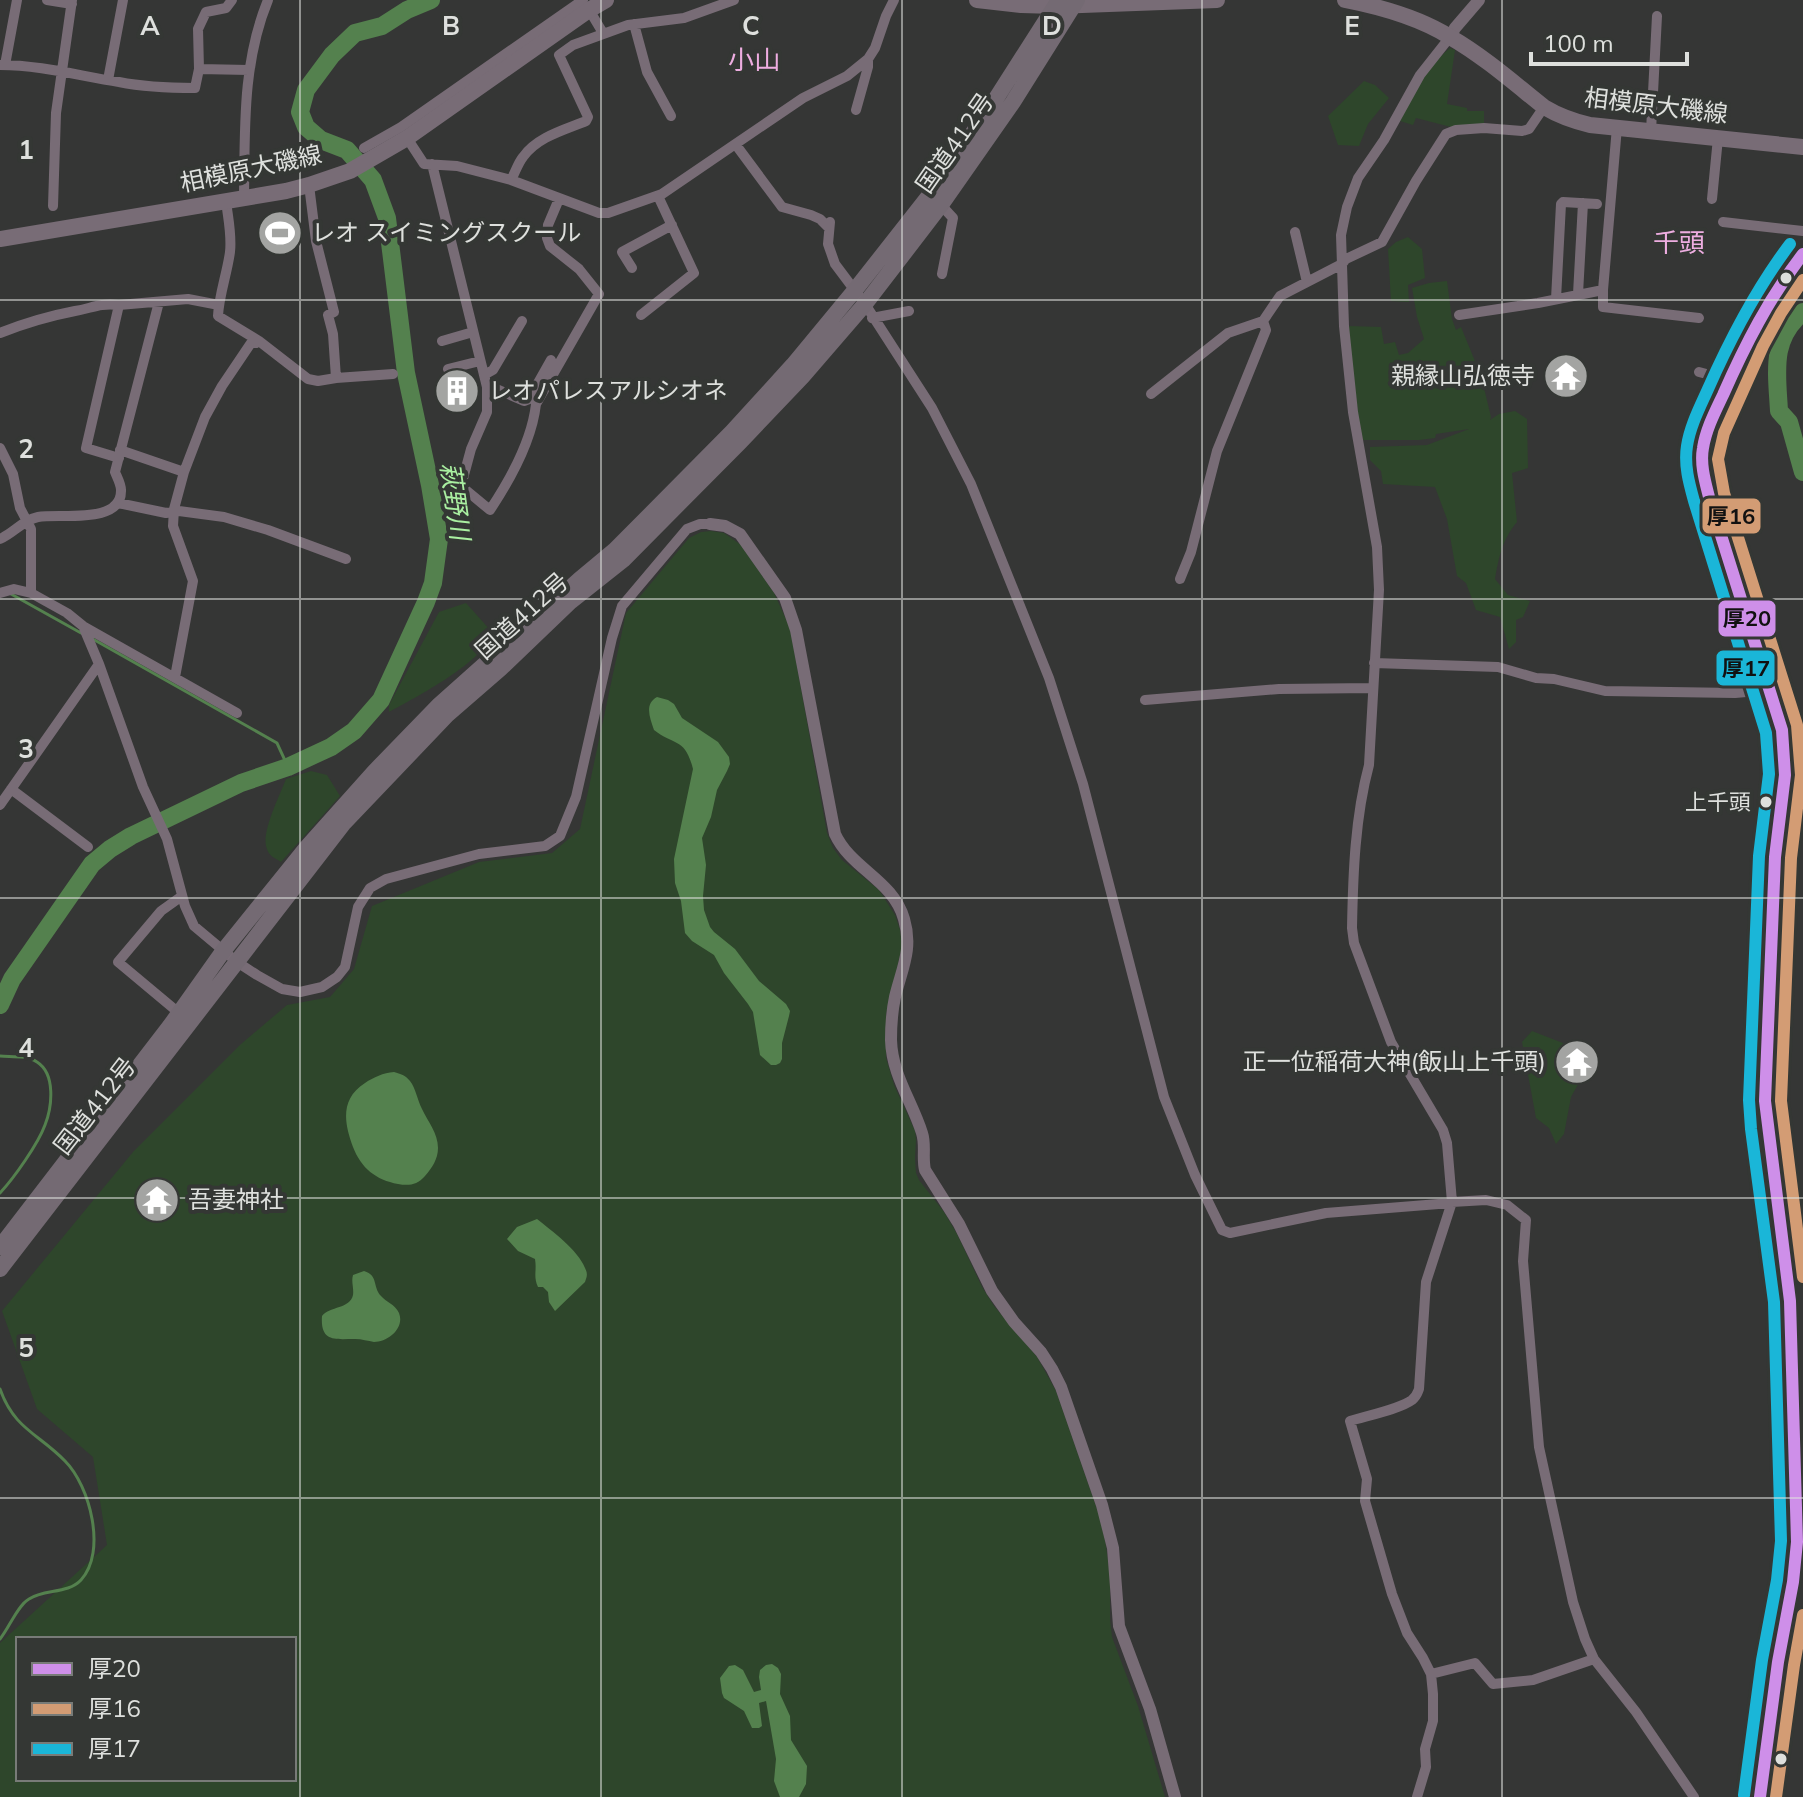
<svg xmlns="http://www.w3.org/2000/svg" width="1803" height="1797" font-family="Mulish,'Noto Sans JP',sans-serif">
<rect width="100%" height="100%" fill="#353635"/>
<path fill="#2e462b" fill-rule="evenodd" d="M1450,48L1455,50L1447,104L1467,108V111H1484V124L1455,128L1416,118L1413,125L1400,121C1412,95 1428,66 1450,48Z
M1364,81L1375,85L1389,98L1368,124L1359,146L1338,145L1328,116Z
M1408,237L1422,249L1425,278L1408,285L1409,302L1391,301L1388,249L1396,242Z
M1447,281L1452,319L1456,330L1461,327L1477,366L1479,367L1491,417L1490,420L1499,414L1515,411L1527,419L1528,468L1512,473L1517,522C1502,540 1499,557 1495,579L1508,595L1530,601L1523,617L1516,620V642L1509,649L1500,617L1476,610L1466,583L1457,576L1447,519L1435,487L1383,484L1381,471L1370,460V447L1427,445L1469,429L1436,434L1435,438L1419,440H1361L1348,326L1381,327L1384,344L1395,342L1399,355L1408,353L1424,339L1417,317L1412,288L1429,283Z
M711,531L724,533L741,545L774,593L790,628L827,833L833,848L842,860L879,890L895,915L900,930L902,947L886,1014V1058L894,1085L915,1131L916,1140L915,1158L916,1173L919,1180L944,1212L957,1234L982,1287L994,1306L1037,1357L1056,1391L1099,1515L1105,1540L1110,1574V1620L1112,1637L1138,1706L1165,1797H0V1643L107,1545L93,1457L37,1409L2,1311L133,1152L241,1044L287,1005L330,997L354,969L372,906L479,862L552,853L580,829L626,613L689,538L701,532ZM18,1639H294V1779H18Z
M466,603L492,632C488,660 413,699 389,712V705L439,612Z
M311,771L327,775L340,796L281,862C275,858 269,856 267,849C260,834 280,795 286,779Z
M1532,1031L1568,1045L1581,1053L1585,1072L1571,1097L1564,1134L1556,1144L1549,1128L1536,1118L1522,1042Z"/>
<path fill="#54814e" d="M657,697L668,700L674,704L682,718L718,742L729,757L730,764L727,771L717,790L711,817L702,838L706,865L703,896L704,910L710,927L714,932L735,949L759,981L786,1004L790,1011L789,1016L782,1043V1059L780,1063L776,1065H771L760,1055L753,1012L748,1004L724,973L714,955L692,941L685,933L681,901L675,883L674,859L693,769C685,737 674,746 654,730C650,718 644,704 657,697Z
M394,1072C401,1074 405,1075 410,1081C416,1089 417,1099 422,1109C428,1122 438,1133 438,1148C438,1159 432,1168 425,1176C417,1185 409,1186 398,1184C376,1180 361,1168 353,1147C344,1123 340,1099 365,1083C374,1077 383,1073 394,1072Z
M537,1219C552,1231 578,1250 585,1268C588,1274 587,1276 585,1282L555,1311L549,1302L548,1292L543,1287H538C533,1276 537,1271 535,1259L518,1251L507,1239L517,1227Z
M364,1271C379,1276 372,1286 381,1296C386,1302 395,1304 399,1313C405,1328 388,1342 374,1342C368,1341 362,1339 355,1339C336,1339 320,1343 322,1316C330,1306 350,1309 353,1295C354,1288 351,1282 353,1275Z
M772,1664L778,1668L781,1674L780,1694L790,1716L791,1740L807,1766L806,1784L799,1797H780L774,1781L776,1759L766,1701L759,1703L762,1726L759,1728H752L744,1711L724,1698L722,1693L720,1678L729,1666L735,1665L743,1670L754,1692L761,1690L759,1677L760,1670L766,1665Z"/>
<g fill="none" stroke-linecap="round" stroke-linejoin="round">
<path stroke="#54814e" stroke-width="3" d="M11,594L81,633
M91,638L277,743L288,767
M0,1056C11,1057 27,1055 37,1062C56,1074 52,1107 45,1125C38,1144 14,1178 0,1193
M0,1389C14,1429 39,1434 65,1461C90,1486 107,1552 81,1580C68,1594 44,1589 29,1599C18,1605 9,1628 0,1639"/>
<path stroke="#54814e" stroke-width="18" d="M1803,312C1770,339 1777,373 1779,411L1789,422L1803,472
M0,1005L12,979L69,897L92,864L110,849L131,836L241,783L288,767L331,747L354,731L381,700L426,602L433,583L439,539L430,485L406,373L387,218L373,180L347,150L321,140L306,127L300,112L306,90L332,55L355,33L382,26L407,10L431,0"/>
<path stroke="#786c76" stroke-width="10" d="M47,0L72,4
M588,8L603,33
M634,24L647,72L671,116
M0,65C40,65 80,76 119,82C144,87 170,88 195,88L199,69L198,29L206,12L226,8L232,0
M5,65L17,0
M199,69L249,70
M108,80L123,0
M856,110L868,67V59L875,48L886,16L894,0
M1651,131L1657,16
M407,138L424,164L457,166L511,180L599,213H608L662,194L803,98L847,76L868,59
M736,145L782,207L811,215L820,219L829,228
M364,148L401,127L583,0
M432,164L487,387V412L471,449L461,486L490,510C510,480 532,440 536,404L599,294L579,269L550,246L547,238L548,225L559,199
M511,180C515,173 518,163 523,157C537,137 564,130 586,121L588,117L559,55L573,45L628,25L684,18L734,0
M309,185L316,241L334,312L328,315L333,334L336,378
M244,197C245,131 242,63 268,0
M1712,199L1718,138
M226,201C228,218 232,235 230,252C227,274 219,295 218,316L259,341L308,379L318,381L336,378L393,374
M941,205L953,218L942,274
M53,206L56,113L72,0
M830,222L828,244L835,264L865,304L932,408L971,484L1049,678L1083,784L1164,1097L1195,1175L1222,1230L1230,1233L1326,1213L1451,1203
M1723,222L1803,231
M1295,232L1307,282
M632,268L622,252L672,225
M1603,290V307L1699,318
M1578,294L1583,203
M1556,299L1561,204L1563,202L1597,204
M641,315L694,273L658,196
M1459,315L1538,303L1603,290L1617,127
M872,318L909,311
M0,333C25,323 49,316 75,311C93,308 98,303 119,305
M442,341L473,332
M448,369L480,361
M1699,372L1729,380
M484,375L493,370L522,321
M487,387H492L524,401L529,399L551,360
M1151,394L1228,333L1263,321L1280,296L1342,264L1346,259L1382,242L1416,181L1446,134L1456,130L1484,128L1522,131L1529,129L1544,107
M0,448L13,474L20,508L31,529V593L67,613L83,626L99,664L143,787L167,839L185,906L194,926L237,962L257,975L282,989L300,992L322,987L337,977L345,967L358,907L370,888L386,879L479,854L545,846L560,836L576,797L612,638L622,606L687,529L700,524H710
M120,450L184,472
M119,458L86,448L119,305L188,299L219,305
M118,503L166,513L179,511L224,517L268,530L346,559
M0,539C14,533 23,520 38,517C60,513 122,525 121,490C121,484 117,477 115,472L159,302
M1180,579L1191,552L1217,451L1266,330L1263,321
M0,593L14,589L31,593
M83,626L237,713
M1374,663L1498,667L1536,678L1554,679L1605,691L1735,693L1769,690
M175,677L193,581L173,526L174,509L184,472L205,417L222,386L251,343H256L259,341
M1145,700L1279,689L1373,688
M1785,775H1803
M11,789L88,847
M0,805L99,664
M1772,953L1781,958L1784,981L1789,994
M179,1013L118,962L161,911L182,896
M1452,1202L1486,1200L1507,1205L1526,1220L1523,1261L1539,1447L1573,1602L1585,1639L1594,1659L1636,1712L1694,1797
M1431,1674L1475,1663L1493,1684L1533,1680L1594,1659
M1417,1797L1426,1767L1425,1749L1433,1721V1694L1431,1674L1423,1658L1407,1633L1392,1594L1365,1501L1367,1479L1350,1421C1366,1416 1400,1409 1412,1400C1417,1396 1417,1394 1419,1389L1426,1282L1452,1202L1447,1143L1443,1130L1391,1042L1354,943L1352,928C1353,874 1355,817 1369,765L1379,590L1377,547L1353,412L1344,326L1341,235L1347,207L1358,178L1384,140L1420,75L1450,37"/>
<path stroke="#786c76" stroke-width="12" d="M1450,37L1455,28L1479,0
M710,524L725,526L740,534L785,598L796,630L835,834C851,869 893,880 904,919C913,949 902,968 895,997C892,1011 891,1026 891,1040C892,1075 912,1101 922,1133C926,1145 922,1157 925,1170L959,1224L992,1291L1014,1322L1041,1352L1052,1369L1061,1387L1102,1505L1113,1548L1119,1626L1150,1709L1175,1797"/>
<path stroke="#786c76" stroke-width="16" d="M977,0L1021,5L1055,6L1217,0
M1345,0C1381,7 1418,17 1450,37C1483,56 1514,83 1544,107C1559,116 1573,121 1590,125L1803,147
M0,239L286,191L309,185L350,171L407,138L589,10L606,0
M1760,1797L1778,1662L1793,1582L1797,1542L1790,1301L1767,1127L1765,1101L1775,857L1785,775V757L1782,730L1709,497C1705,482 1700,463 1703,447C1706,430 1716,411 1723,395C1745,343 1767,298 1803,254"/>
<path stroke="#746a73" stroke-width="16" d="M0,1247L170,1026L224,950L307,847L374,772L438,706L579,580L615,550L732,432L793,365L855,290L936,187L990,108L1059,0
M0,1269L343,824L447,715L500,669L570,602L623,560L740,442L802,377L865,304L941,205L1013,102L1077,0"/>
<g stroke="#343734" stroke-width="18">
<path id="bus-1" d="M1760,1797L1778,1662L1793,1582L1797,1542L1790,1301L1765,1101L1775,857L1785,775L1782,730L1709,497C1705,481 1700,464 1703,448C1706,429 1715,412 1723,395C1745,345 1769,298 1803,254"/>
</g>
<g stroke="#343734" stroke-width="18">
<path id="bus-2" d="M1803,280L1781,313L1763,346L1724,433L1718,459L1724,493L1797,725L1801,775L1791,858L1781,1101L1803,1277
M1776,1797L1794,1665L1803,1615"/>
</g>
<g stroke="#343734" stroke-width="18">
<path id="bus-3" d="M1744,1795L1762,1660L1777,1580L1781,1541L1774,1302L1751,1129L1749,1100L1759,856L1769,774L1766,733L1694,501C1689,483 1684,465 1687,446C1690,426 1700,407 1708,389C1731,337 1756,289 1790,244"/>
</g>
<use href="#bus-1" stroke="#ce8fe9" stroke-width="12"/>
<use href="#bus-2" stroke="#d39c74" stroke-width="12"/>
<use href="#bus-3" stroke="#1ab6d8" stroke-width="12"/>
</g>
<path fill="none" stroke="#dee0dd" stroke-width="2" stroke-opacity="0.55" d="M300,0V1797M601,0V1797M902,0V1797M1202,0V1797M1502,0V1797M0,300H1803M0,599H1803M0,898H1803M0,1198H1803M0,1498H1803"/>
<defs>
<g id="stadium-disc" transform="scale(2.3)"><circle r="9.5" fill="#a3a4a2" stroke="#343734"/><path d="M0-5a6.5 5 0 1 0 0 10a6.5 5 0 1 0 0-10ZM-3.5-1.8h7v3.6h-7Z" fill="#fff"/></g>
<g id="temple-disc" transform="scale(2.3)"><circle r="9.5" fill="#a3a4a2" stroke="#343734"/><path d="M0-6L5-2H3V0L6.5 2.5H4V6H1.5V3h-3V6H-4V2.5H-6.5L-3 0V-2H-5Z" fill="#fff"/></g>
<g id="building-disc" transform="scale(2.3)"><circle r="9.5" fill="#a3a4a2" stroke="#343734"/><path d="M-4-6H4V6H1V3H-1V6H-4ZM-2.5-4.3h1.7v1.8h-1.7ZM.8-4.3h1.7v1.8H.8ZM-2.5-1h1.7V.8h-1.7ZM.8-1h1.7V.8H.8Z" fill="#fff"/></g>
</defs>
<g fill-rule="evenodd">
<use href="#stadium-disc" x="280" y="233"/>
<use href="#temple-disc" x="1566" y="376"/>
<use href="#building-disc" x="457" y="391"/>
<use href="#temple-disc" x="1577" y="1062"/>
<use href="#temple-disc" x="157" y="1200"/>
</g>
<g fill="#dee0dd" stroke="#343734" stroke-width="3">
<circle cx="1786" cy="278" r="7"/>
<circle cx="1766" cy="802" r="7"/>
<circle cx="1781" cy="1759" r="7"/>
</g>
<g text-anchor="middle" stroke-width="8" stroke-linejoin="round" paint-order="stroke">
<g font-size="22" fill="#dee0dd" stroke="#343734" text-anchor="end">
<text x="1751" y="810">上千頭</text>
</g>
<g font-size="24" fill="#dee0dd" stroke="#343734">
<text transform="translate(1656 106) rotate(7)" y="8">相模原大磯線</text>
<text transform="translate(955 143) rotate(-55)" y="8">国道412号</text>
<text transform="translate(251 169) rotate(-12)" y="8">相模原大磯線</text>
<text transform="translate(522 616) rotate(-42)" y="8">国道412号</text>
<text transform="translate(95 1106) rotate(-52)" y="8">国道412号</text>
</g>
<g font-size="24" fill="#dee0dd" stroke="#343734" text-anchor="start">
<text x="311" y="241">レオ スイミングスクール</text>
<text x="1535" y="384" text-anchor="end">親縁山弘徳寺</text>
<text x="488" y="399">レオパレスアルシオネ</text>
<text x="1546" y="1070" text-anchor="end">正一位稲荷大神(飯山上千頭)</text>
<text x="188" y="1208">吾妻神社</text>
</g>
<g font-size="26" fill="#edade0" stroke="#343734">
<text x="754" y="69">小山</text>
<text x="1679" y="252">千頭</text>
</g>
<g font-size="26" font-style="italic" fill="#aaf0a1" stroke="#343734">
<text transform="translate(455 501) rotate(82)" y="9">萩野川</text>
</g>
</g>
<g font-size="26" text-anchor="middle" font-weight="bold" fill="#dee0dd" stroke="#343734" stroke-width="8" stroke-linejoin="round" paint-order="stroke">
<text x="150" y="35">A</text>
<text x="451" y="35">B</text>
<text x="751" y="35">C</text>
<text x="1052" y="35">D</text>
<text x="1352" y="35">E</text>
<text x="26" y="159">1</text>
<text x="26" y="458">2</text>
<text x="26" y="758">3</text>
<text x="26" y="1057">4</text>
<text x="26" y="1357">5</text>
</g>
<g stroke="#343734" stroke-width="3">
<rect x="1701" y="497" width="61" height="38" rx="8" fill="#d39c74"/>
<rect x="1717" y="599" width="60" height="39" rx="8" fill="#ce8fe9"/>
<rect x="1715" y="649" width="61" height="38" rx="8" fill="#1ab6d8"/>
</g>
<g font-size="22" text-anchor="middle" font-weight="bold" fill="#111">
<text x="1731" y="524">厚16</text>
<text x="1747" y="626">厚20</text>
<text x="1746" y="676">厚17</text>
</g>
<rect x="16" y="1637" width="280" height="144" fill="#343734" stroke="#787b78" stroke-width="2"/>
<rect x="32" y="1663" width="40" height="12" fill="#ce8fe9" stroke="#787b78" stroke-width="2"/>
<text x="88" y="1677" font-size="24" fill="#dee0dd">厚20</text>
<rect x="32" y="1703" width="40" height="12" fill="#d39c74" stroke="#787b78" stroke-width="2"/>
<text x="88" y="1717" font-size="24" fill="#dee0dd">厚16</text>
<rect x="32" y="1743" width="40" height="12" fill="#1ab6d8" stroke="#787b78" stroke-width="2"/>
<text x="88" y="1757" font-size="24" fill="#dee0dd">厚17</text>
<path d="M1531 52v12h156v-12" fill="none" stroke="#dee0dd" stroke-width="4"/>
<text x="1543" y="52" font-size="24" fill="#dee0dd" stroke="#343734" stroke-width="6" paint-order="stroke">100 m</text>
</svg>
